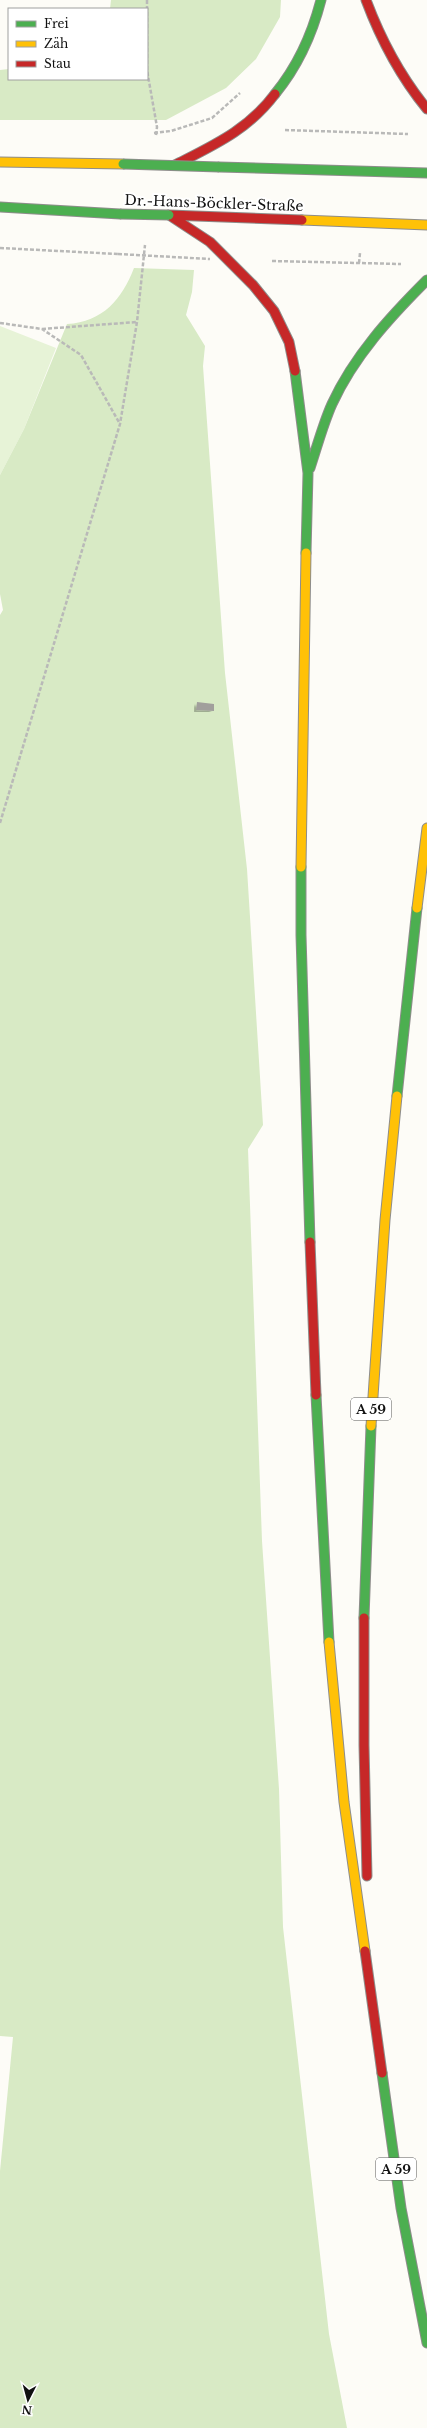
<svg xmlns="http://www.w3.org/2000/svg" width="427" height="2428" font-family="'Libre Baskerville',serif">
<defs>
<filter id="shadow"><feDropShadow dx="-3.5" dy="3.5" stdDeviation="1" flood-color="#0004"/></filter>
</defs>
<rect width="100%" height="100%" fill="#fdfcf7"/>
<path fill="#e7f3d7" d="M0,326L56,348L24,429L0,475Z"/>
<path fill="#d8eac5" d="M111,0H281L280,17L256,59L226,88L166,120H0V70L9,69V79H147V9H110Z
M134,268L194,270L192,292L186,315L205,346L203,366L225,673L247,869L263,1125L248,1149L262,1541L279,1789L283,1927L329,2334L347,2428H0V2171L13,2037L0,2036V615L3,610L0,594V475L24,429L67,324C103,322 122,299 134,268Z"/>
<path fill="#a19f9c" filter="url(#shadow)" d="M197,702L214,704V711L196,710Z"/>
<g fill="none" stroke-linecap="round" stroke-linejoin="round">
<g stroke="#8e8d8b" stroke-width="11">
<path id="fast" d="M275,94C298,66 312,35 321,0
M219,167L427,173
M0,207L120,214
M295,371L308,473L306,553
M310,468C317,447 323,424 332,404C354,356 390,317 427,280
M301,867V935L310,1242
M397,1096L417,908
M316,1395L329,1642
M364,1618L371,1426
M382,2073L401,2208L427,2343"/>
</g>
<g stroke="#8e8d8b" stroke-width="11">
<path id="slow" d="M0,162L123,164
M302,220L427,225
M301,867L306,553
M417,908L427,828
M371,1426L385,1220L397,1096
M329,1642L344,1802L365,1951"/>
</g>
<g stroke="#8e8d8b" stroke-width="11">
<path id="jam" d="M366,0C381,40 400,76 427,109
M175,165C214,145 248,130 275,94
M169,215L302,220
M169,215L210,242L253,285L274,311L289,342L295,371
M310,1242L316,1395
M364,1618V1745L367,1876
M365,1951L382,2073"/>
</g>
<path stroke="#b9b9b8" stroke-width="2.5" stroke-dasharray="4 2" stroke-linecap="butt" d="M147,0V70L157,127L156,135
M285,130L408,134
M0,248L118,254
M272,261L401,264
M359,263L360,253
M0,323L42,329L81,355L120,424
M42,329L137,322
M0,823L120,424L137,322L145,245"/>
<use href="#fast" stroke="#4caf50" stroke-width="9"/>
<use href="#slow" stroke="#ffc107" stroke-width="9"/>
<use href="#jam" stroke="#c62828" stroke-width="9"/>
<g stroke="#8e8d8b" stroke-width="11" stroke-linecap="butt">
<path id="fast-bridge" d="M123,164L219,167
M120,214L169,215"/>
</g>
<path stroke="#b9b9b8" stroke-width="2.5" stroke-dasharray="4 2" stroke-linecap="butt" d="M154,133L171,131L212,118L240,93
M118,254L210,259"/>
<use href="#fast-bridge" stroke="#4caf50" stroke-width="9"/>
</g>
<g text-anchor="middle" stroke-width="4" stroke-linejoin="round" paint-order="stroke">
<g fill="#fff" stroke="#585858" stroke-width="1">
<rect x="351" y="1398" width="40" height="22" rx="3"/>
<rect x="376" y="2158" width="40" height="22" rx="3"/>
</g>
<g font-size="13" font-weight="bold" fill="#111">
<text x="371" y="1414">A 59</text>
<text x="396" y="2174">A 59</text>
</g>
<g font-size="14" fill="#111" stroke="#fff">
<text transform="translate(214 203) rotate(2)" y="5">Dr.-Hans-Böckler-Straße</text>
</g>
</g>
<rect x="8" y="8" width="140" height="72" fill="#ffffff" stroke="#a0a0a0"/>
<rect x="16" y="21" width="20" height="6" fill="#4caf50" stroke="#a0a0a0"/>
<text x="44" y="28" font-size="12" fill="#111111">Frei</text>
<rect x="16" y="41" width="20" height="6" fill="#ffc107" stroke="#a0a0a0"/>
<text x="44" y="48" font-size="12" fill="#111111">Zäh</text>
<rect x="16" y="61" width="20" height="6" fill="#c62828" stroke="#a0a0a0"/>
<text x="44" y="68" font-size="12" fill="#111111">Stau</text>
<g transform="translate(28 2400) rotate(186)" stroke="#ffffff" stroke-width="3" paint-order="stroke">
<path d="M0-3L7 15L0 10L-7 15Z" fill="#111111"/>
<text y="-6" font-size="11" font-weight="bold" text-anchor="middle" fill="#111111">N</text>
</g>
</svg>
